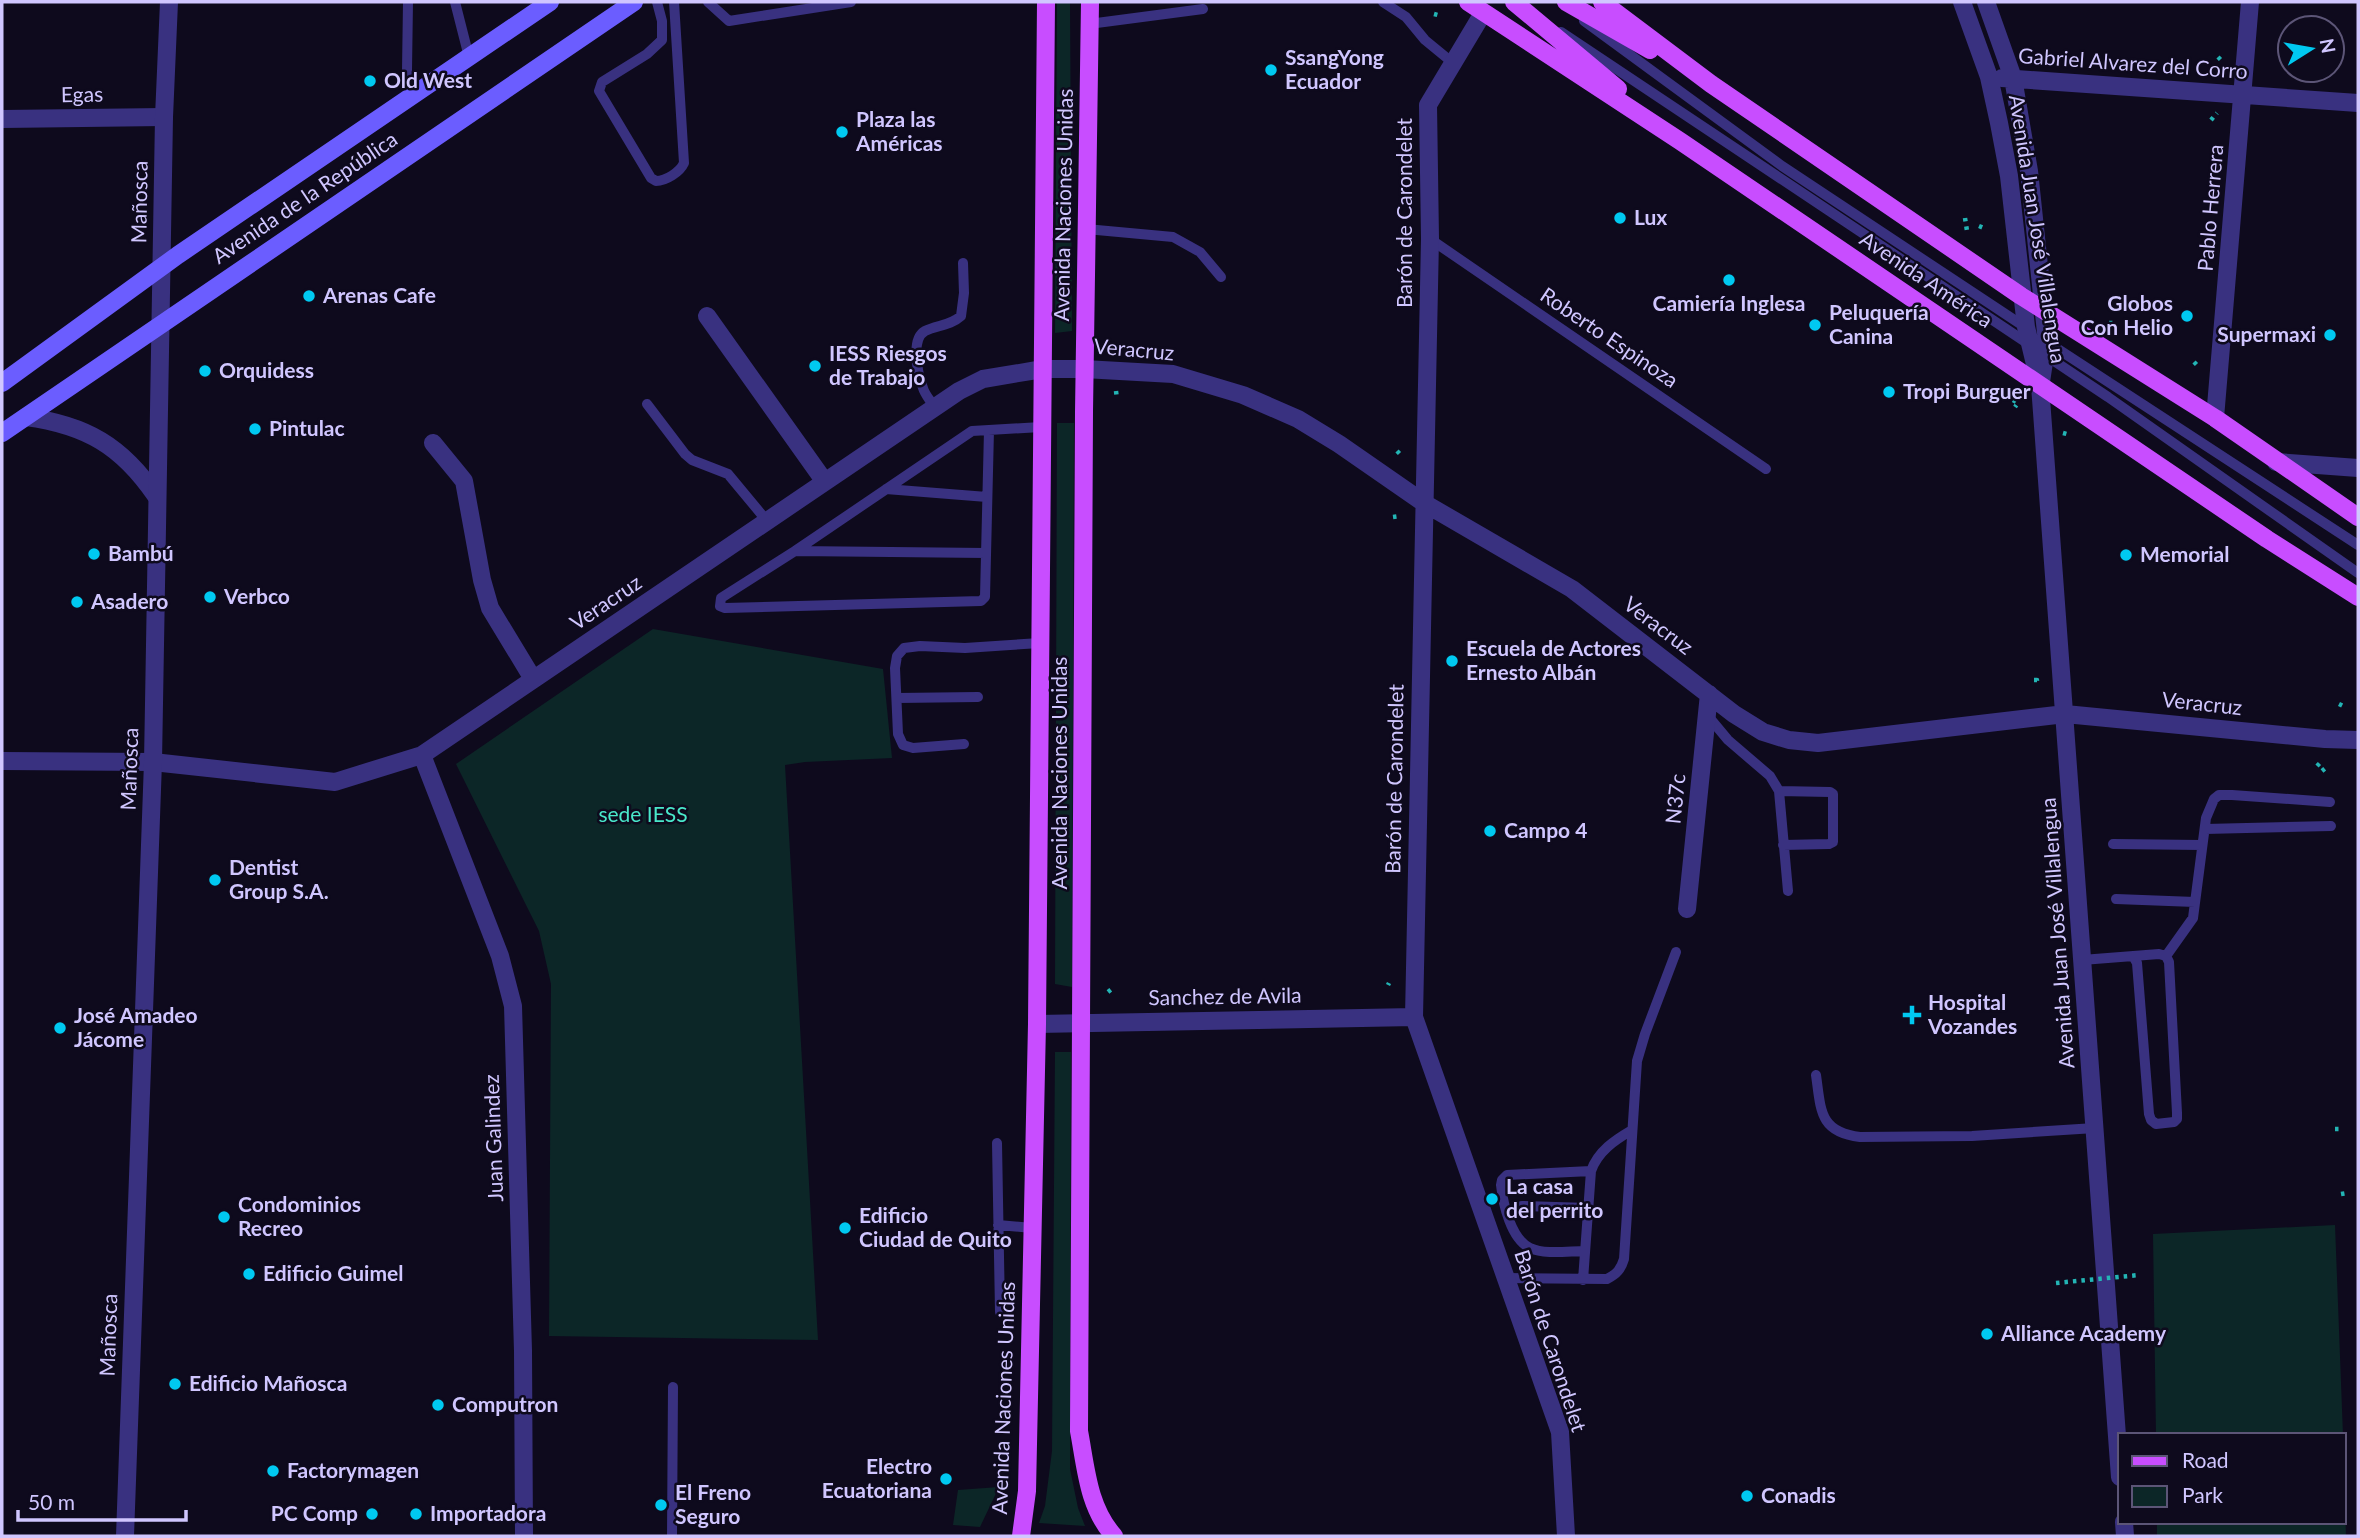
<svg xmlns="http://www.w3.org/2000/svg" width="2360" height="1538" font-family="Lato,sans-serif">
<rect width="100%" height="100%" fill="#0e0a1d"/>
<path fill="#0c2627" d="M1057,2H1070L1072,331L1055,333Z
M1057,423H1074L1072,987L1055,984Z
M653,629L883,669L892,758L805,762L785,765L818,1340L549,1336L551,984L539,931L456,764Z
M1055,1052H1071L1070,1469L1078,1508L1085,1526L1039,1523L1045,1506L1052,1451Z
M2335,1225L2343,1435H2156L2153,1234Z
M2344,1475L2346,1536H2157V1522H2344Z
M999,1487L980,1527L953,1525L958,1490Z"/>
<g fill="none" stroke-linecap="round" stroke-linejoin="round">
<path stroke="#23b5b5" stroke-width="4.5" stroke-dasharray="3.5 5" stroke-linecap="butt" d="M1434,14L1441,16
M2218,57L2221,60
M2211,120L2217,113
M1965,218L1967,231
M1979,226L1986,229
M2109,323H2115
M2194,362L2197,365
M1116,391L1117,399
M2013,400L2018,403L2015,407
M2063,433L2070,435
M1397,451L1400,454
M1393,517L1400,516
M2034,680H2037L2036,685
M2339,704L2343,706
M2317,766L2321,762
M2322,771L2328,766
M1388,985L1389,983
M1108,992L1113,988
M2335,1129H2341
M2341,1194L2347,1193"/>
<path stroke="#393180" stroke-width="10" d="M408,2L407,70L410,98
M455,2L469,57
M657,2L662,21V40L647,54L602,82L599,91L651,178L656,181C666,181 680,172 684,163L674,2
M708,2L729,21L851,2
M1383,2L1406,17L1425,40L1453,63
M1584,21L1782,166L2028,329
M1089,24L1203,9
M1561,32L2108,397L2358,573
M1086,229L1173,237L1200,252L1221,277
M1430,239L1766,469
M2044,340L2358,545
M647,404L685,454L692,460L728,474L767,521
M934,407C931,401 925,395 923,388C918,375 910,339 925,331C937,325 950,326 961,316L964,293L963,263
M989,430L985,597L981,601L725,608L720,606L721,598L795,551L972,431L1041,427
M886,489L987,497
M796,551L986,553
M897,698L978,697
M1708,716L1728,740L1770,776L1779,791L1788,891
M964,744L913,748L903,745L898,734L895,668L897,656L904,648L920,646L965,648L1040,643
M1779,791L1830,792L1833,794V842L1829,844L1783,845
M2205,829L2331,826
M2113,844L2202,845
M2116,899L2195,902
M2166,956L2193,918L2206,818L2214,799L2219,795H2232L2330,802
M2082,960L2159,954L2166,956L2169,962L2177,1113V1119L2174,1122L2156,1124L2151,1120L2149,1114L2137,963L2133,956
M1816,1075C1821,1110 1819,1132 1860,1137L1972,1136L2095,1128
M997,1143L1000,1312
M1507,1212L1522,1206L1588,1208
M998,1225L1032,1228
M1585,1251C1569,1251 1545,1255 1530,1248C1511,1239 1503,1204 1501,1185L1502,1180L1507,1175L1591,1171
M1506,1278L1607,1279C1617,1274 1621,1269 1624,1259L1637,1061L1645,1034L1676,952
M1583,1280L1591,1171C1598,1151 1615,1140 1632,1130
M672,1536L673,1387"/>
<path stroke="#393180" stroke-width="18" d="M1962,2L1989,77L1999,123L2009,176L2026,327L2040,385L2120,1477
M1986,2L2013,78L2029,171L2047,342L2041,382
M1483,13L1428,105L1430,239L1414,1017L1560,1432L1566,1536
M2002,78L2358,103
M2,119L164,117
M707,316L825,482
M26,417C86,425 122,446 156,496
M2215,418L2250,2
M433,443L464,481L482,580L490,608L533,679
M422,755L500,956L513,1006L523,1351L524,1536
M2,761L153,762L335,782L422,755L959,391L983,379L1043,369H1084L1173,374L1243,395L1298,419L1339,444L1424,503L1572,589L1734,714L1763,732L1789,740L1818,743L2065,714L2325,739L2358,740
M1687,909L1709,694
M1037,1024L1414,1017
M2124,1522L2125,1536"/>
<path stroke="#393180" stroke-width="18" d="M2276,462L2358,468
M125,1536L153,762L164,117L169,2"/>
<path stroke="#6b5dff" stroke-width="18" d="M2,383L178,255L550,2
M2,433L634,2"/>
<path stroke="#c84dff" stroke-width="18" d="M1090,2L1084,412L1079,1431C1086,1468 1088,1507 1114,1536
M1468,2L1680,141L2267,539L2358,597
M1514,2L1618,89
M1566,2L1650,50
M1602,2L1711,84L2021,296L2215,418L2358,517
M1021,1536L1027,1491L1037,1024L1046,2"/>
<path stroke="#23b5b5" stroke-width="4.5" stroke-dasharray="3.5 5" stroke-linecap="butt" d="M2056,1283L2139,1275"/>
</g>
<g fill="#00c9f1" stroke="#0e0a1d" stroke-width="2.5">
<circle cx="1271" cy="70" r="7"/>
<circle cx="370" cy="81" r="7"/>
<circle cx="842" cy="132" r="7"/>
<circle cx="1620" cy="218" r="7"/>
<circle cx="1729" cy="280" r="7"/>
<circle cx="309" cy="296" r="7"/>
<circle cx="2187" cy="316" r="7"/>
<circle cx="1815" cy="325" r="7"/>
<circle cx="2330" cy="335" r="7"/>
<circle cx="815" cy="366" r="7"/>
<circle cx="205" cy="371" r="7"/>
<circle cx="1889" cy="392" r="7"/>
<circle cx="255" cy="429" r="7"/>
<circle cx="94" cy="554" r="7"/>
<circle cx="2126" cy="555" r="7"/>
<circle cx="210" cy="597" r="7"/>
<circle cx="77" cy="602" r="7"/>
<circle cx="1452" cy="661" r="7"/>
<circle cx="1490" cy="831" r="7"/>
<circle cx="215" cy="880" r="7"/>
<path d="M1908.5 1004.5h7v7h7v7h-7v7h-7v-7h-7v-7h7z"/>
<circle cx="60" cy="1028" r="7"/>
<circle cx="1492" cy="1199" r="7"/>
<circle cx="224" cy="1217" r="7"/>
<circle cx="845" cy="1228" r="7"/>
<circle cx="249" cy="1274" r="7"/>
<circle cx="1987" cy="1334" r="7"/>
<circle cx="175" cy="1384" r="7"/>
<circle cx="438" cy="1405" r="7"/>
<circle cx="273" cy="1471" r="7"/>
<circle cx="946" cy="1479" r="7"/>
<circle cx="1747" cy="1496" r="7"/>
<circle cx="661" cy="1505" r="7"/>
<circle cx="372" cy="1514" r="7"/>
<circle cx="416" cy="1514" r="7"/>
</g>
<g text-anchor="middle" stroke-width="5" stroke-linejoin="round" paint-order="stroke">
<g font-size="21" font-weight="bold" fill="#d0c6ff" stroke="#0e0a1d" text-anchor="start">
<text x="1285" y="65">SsangYong<tspan x="1285" dy="24">Ecuador</tspan></text>
<text x="384" y="88">Old West</text>
<text x="856" y="127">Plaza las<tspan x="856" dy="24">Américas</tspan></text>
<text x="1634" y="225">Lux</text>
<text x="323" y="303">Arenas Cafe</text>
<text x="1729" y="311" text-anchor="middle">Camiería Inglesa</text>
<text x="2173" y="311" text-anchor="end">Globos<tspan x="2173" dy="24">Con Helio</tspan></text>
<text x="1829" y="320">Peluquería<tspan x="1829" dy="24">Canina</tspan></text>
<text x="2316" y="342" text-anchor="end">Supermaxi</text>
<text x="829" y="361">IESS Riesgos<tspan x="829" dy="24">de Trabajo</tspan></text>
<text x="219" y="378">Orquidess</text>
<text x="1903" y="399">Tropi Burguer</text>
<text x="269" y="436">Pintulac</text>
<text x="108" y="561">Bambú</text>
<text x="2140" y="562">Memorial</text>
<text x="224" y="604">Verbco</text>
<text x="91" y="609">Asadero</text>
<text x="1466" y="656">Escuela de Actores<tspan x="1466" dy="24">Ernesto Albán</tspan></text>
<text x="1504" y="838">Campo 4</text>
<text x="229" y="875">Dentist<tspan x="229" dy="24">Group S.A.</tspan></text>
<text x="1928" y="1010">Hospital<tspan x="1928" dy="24">Vozandes</tspan></text>
<text x="74" y="1023">José Amadeo<tspan x="74" dy="24">Jácome</tspan></text>
<text x="1506" y="1194">La casa<tspan x="1506" dy="24">del perrito</tspan></text>
<text x="238" y="1212">Condominios<tspan x="238" dy="24">Recreo</tspan></text>
<text x="859" y="1223">Edificio<tspan x="859" dy="24">Ciudad de Quito</tspan></text>
<text x="263" y="1281">Edificio Guimel</text>
<text x="2001" y="1341">Alliance Academy</text>
<text x="189" y="1391">Edificio Mañosca</text>
<text x="452" y="1412">Computron</text>
<text x="932" y="1474" text-anchor="end">Electro<tspan x="932" dy="24">Ecuatoriana</tspan></text>
<text x="287" y="1478">Factorymagen</text>
<text x="675" y="1500">El Freno<tspan x="675" dy="24">Seguro</tspan></text>
<text x="1761" y="1503">Conadis</text>
<text x="358" y="1521" text-anchor="end">PC Comp</text>
<text x="430" y="1521">Importadora</text>
</g>
<g font-size="21" fill="#d0c6ff" stroke="#0e0a1d">
<text transform="translate(2133 64) rotate(4)" y="7">Gabriel Alvarez del Corro</text>
<text transform="translate(82 95) rotate(-1)" y="7">Egas</text>
<text transform="translate(305 198) rotate(-34)" y="7">Avenida de la República</text>
<text transform="translate(140 202) rotate(-89)" y="7">Mañosca</text>
<text transform="translate(1064 205) rotate(-89)" y="7">Avenida Naciones Unidas</text>
<text transform="translate(2211 208) rotate(-85)" y="7">Pablo Herrera</text>
<text transform="translate(1405 213) rotate(-90)" y="7">Barón de Carondelet</text>
<text transform="translate(2037 229) rotate(81)" y="7">Avenida Juan José Villalengua</text>
<text transform="translate(1926 280) rotate(34)" y="7">Avenida América</text>
<text transform="translate(1609 338) rotate(34)" y="7">Roberto Espinoza</text>
<text transform="translate(1134 350) rotate(5)" y="7">Veracruz</text>
<text transform="translate(606 603) rotate(-34)" y="7">Veracruz</text>
<text transform="translate(1658 626) rotate(37)" y="7">Veracruz</text>
<text transform="translate(2202 704) rotate(6)" y="7">Veracruz</text>
<text transform="translate(130 769) rotate(-88)" y="7">Mañosca</text>
<text transform="translate(1060 773) rotate(-90)" y="7">Avenida Naciones Unidas</text>
<text transform="translate(1395 779) rotate(-89)" y="7">Barón de Carondelet</text>
<text transform="translate(1676 799) rotate(-84)" y="7">N37c</text>
<text transform="translate(2058 933) rotate(-94)" y="7">Avenida Juan José Villalengua</text>
<text transform="translate(1225 997) rotate(-1)" y="7">Sanchez de Avila</text>
<text transform="translate(494 1138) rotate(-92)" y="7">Juan Galindez</text>
<text transform="translate(109 1335) rotate(-88)" y="7">Mañosca</text>
<text transform="translate(1550 1341) rotate(72)" y="7">Barón de Carondelet</text>
<text transform="translate(1004 1398) rotate(-88)" y="7">Avenida Naciones Unidas</text>
</g>
<g font-size="21" fill="#49e7ca" stroke="#0e0a1d">
<text x="643" y="822">sede IESS</text>
</g>
</g>
<rect width="2360" height="1538" fill="none" stroke="#d0c6ff" stroke-width="7"/>
<rect x="2118" y="1433" width="228" height="91" fill="#0e0a1d" stroke="#5c5577" stroke-width="2"/>
<rect x="2132" y="1456" width="35" height="10" fill="#c84dff" stroke="#5c5577" stroke-width="2"/>
<text x="2182" y="1468" font-size="21" fill="#d0c6ff">Road</text>
<rect x="2132" y="1486" width="35" height="21" fill="#0c2627" stroke="#5c5577" stroke-width="2"/>
<text x="2182" y="1503" font-size="21" fill="#d0c6ff">Park</text>
<g transform="translate(2311 49) rotate(79)"><circle r="33" fill="#0e0a1d" stroke="#5c5577" stroke-width="2"/>
<path d="M0-5L12 26L0 18L-12 26Z" fill="#00c9f1"/>
<text y="-10" font-size="19" font-weight="bold" text-anchor="middle" fill="#d0c6ff">N</text>
</g>
<path d="M18 1510v10h168v-10" fill="none" stroke="#d0c6ff" stroke-width="3.5"/>
<text x="28" y="1510" font-size="21" fill="#d0c6ff" stroke="#0e0a1d" stroke-width="5" paint-order="stroke">50 m</text>
</svg>
